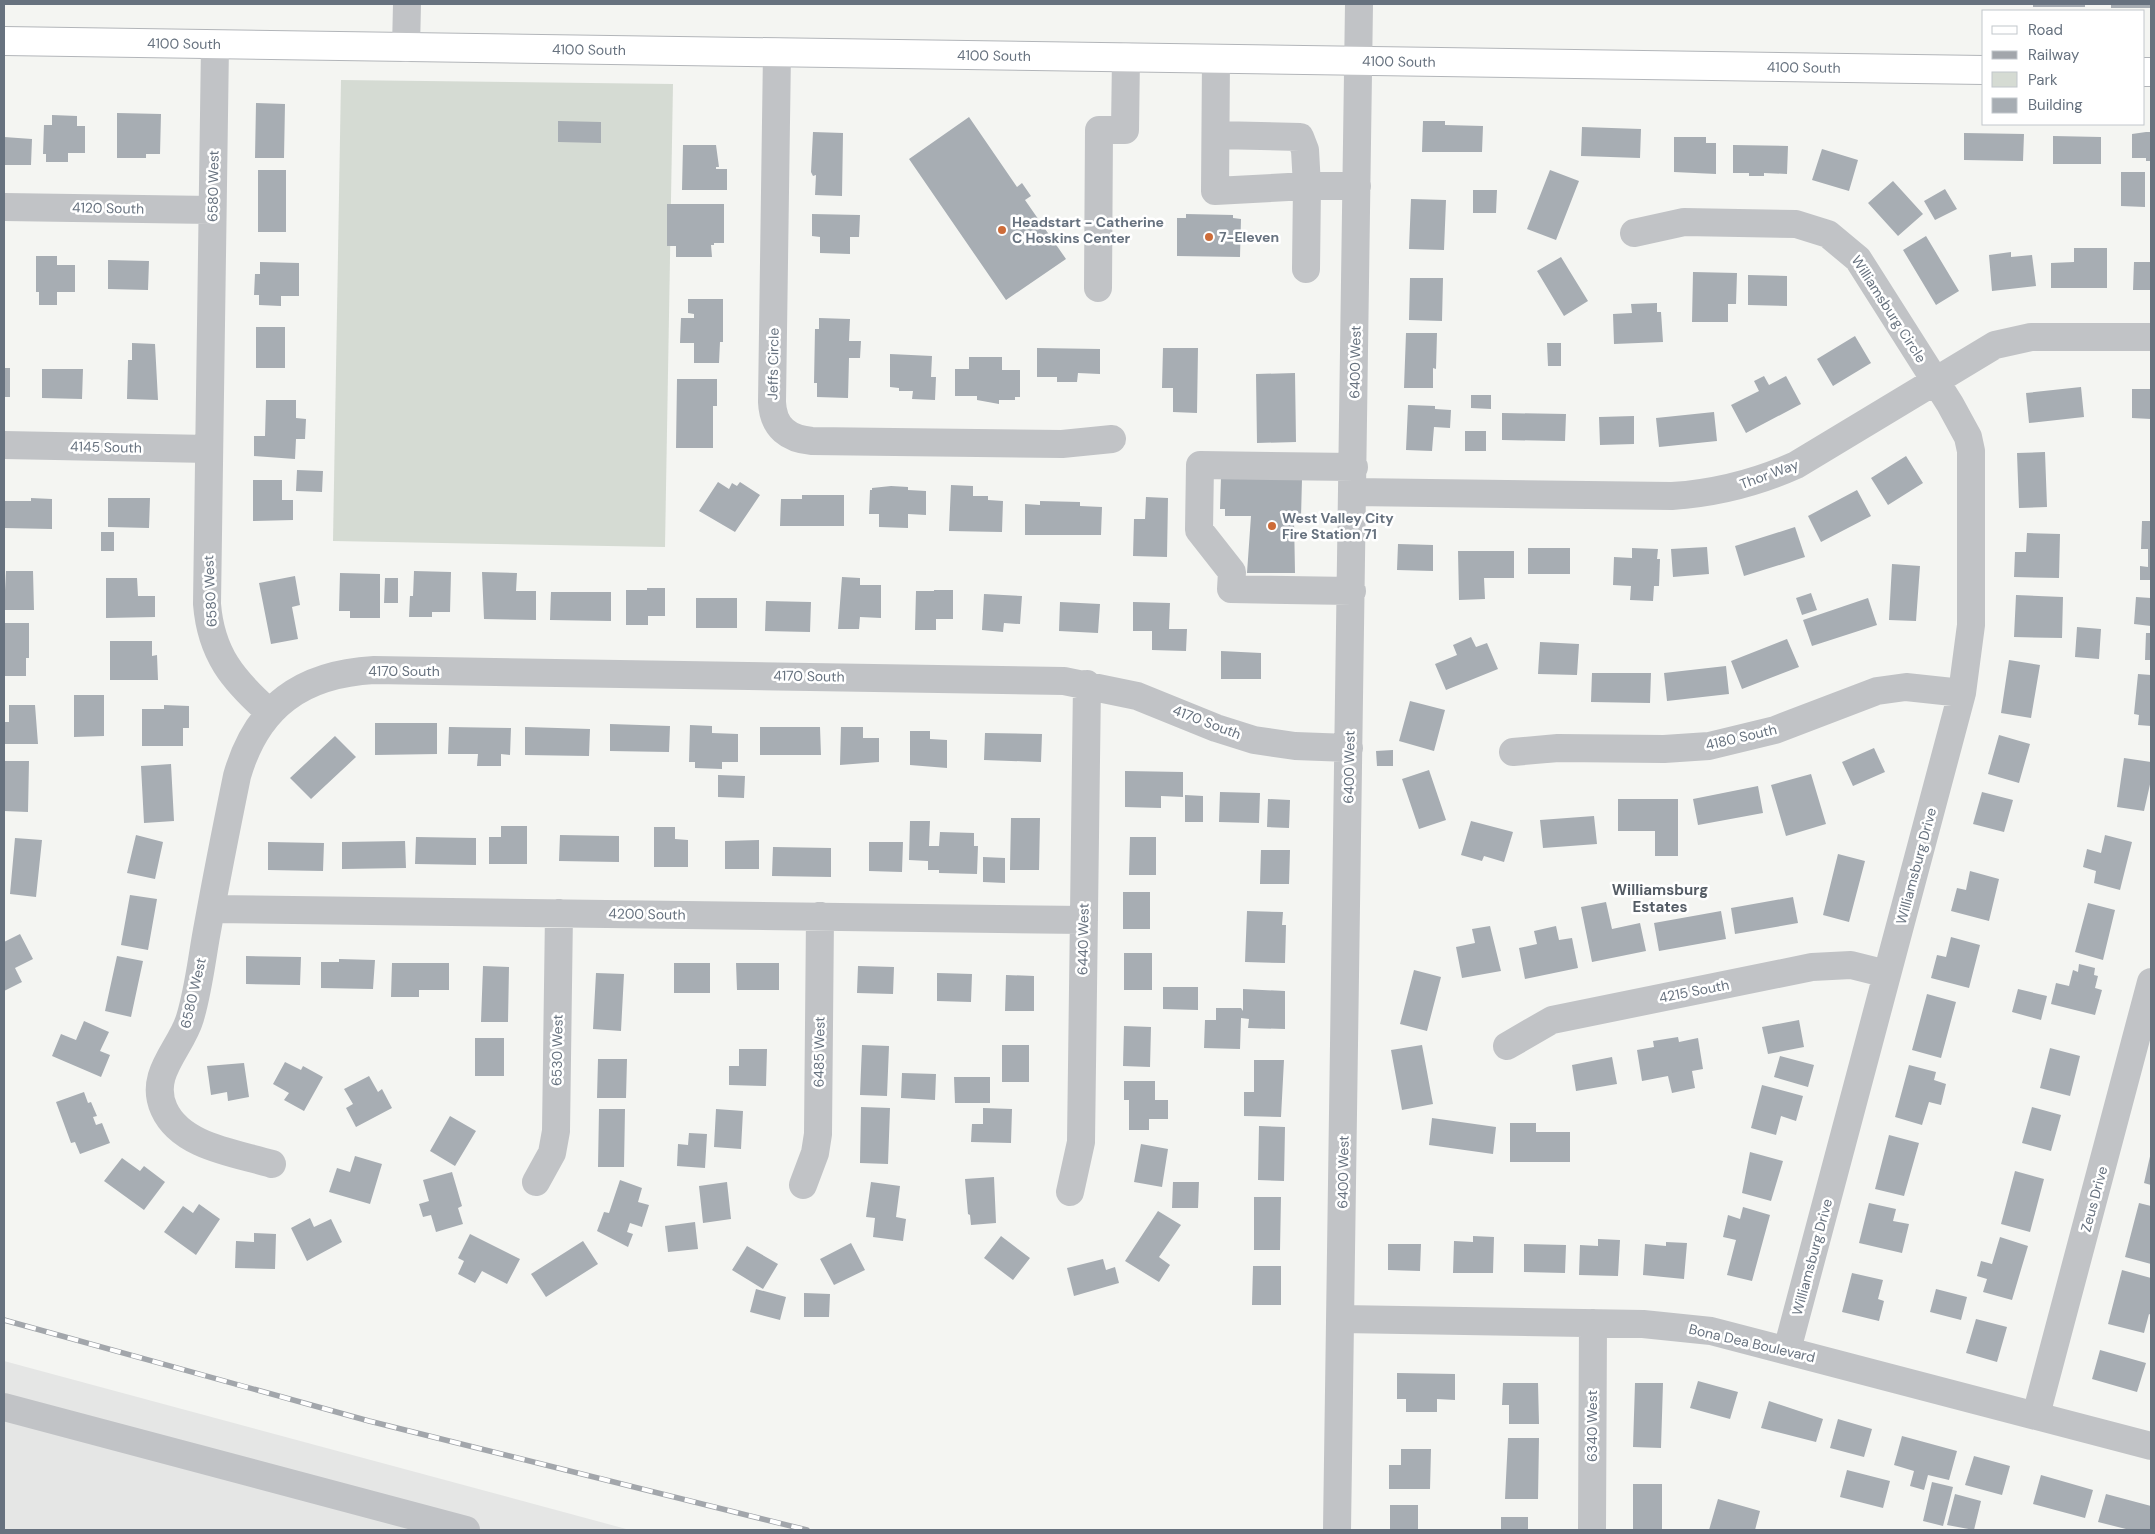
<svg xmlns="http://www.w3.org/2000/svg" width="2155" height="1534" font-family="'DM Sans',sans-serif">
<rect width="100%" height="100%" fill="#f4f5f2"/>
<path fill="#e5e6e5" d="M4,1361L630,1530H4Z"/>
<path fill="#d5dbd3" d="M341,80L673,84L665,547L333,541Z"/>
<path fill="#a7adb3" d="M2033,4H2085V7H2033Z
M2111,4H2151V8H2111Z
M256,103L285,104L284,158H255Z
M117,113L161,114L160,154H146V158H117Z
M52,115L77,116V126H85V153H68V162H46V154H43L44,125H52Z
M969,117L1017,187L1022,183L1031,196L1025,200L1066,259L1006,300L909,159Z
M558,121L601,122V143L558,142Z
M1423,121H1445V125L1483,126L1482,152H1422Z
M1582,127L1641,129L1640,158L1581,156Z
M813,132L843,133L842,196L815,195L816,175L813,176L811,172Z
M2146,132H2151V161H2146V158H2132V134Z
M1964,133L2024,134L2023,161L1964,160Z
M2053,136L2101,137V164H2053Z
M4,137L32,139L31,165H4Z
M1674,137H1706V143H1716V174L1674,172Z
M683,145H716L719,167H716V169H727V190H682Z
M1733,145L1788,146L1787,174L1764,173V176H1749V173H1733Z
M1822,149L1858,160L1849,191L1812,180Z
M258,170H286V232H258Z
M1550,170L1579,181L1556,240L1527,229Z
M2121,172H2145V207L2121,206Z
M1893,181L1923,214L1898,236L1868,203Z
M1945,189L1957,209L1935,220L1924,201Z
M1473,190H1497L1496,213H1473Z
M1411,199L1446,200L1444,250L1409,249Z
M667,204H724V243H714V245H711L712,257H676V246H667Z
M812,214L860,215L859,237H850V254L820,253V237L812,236Z
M1186,214L1233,215V218L1241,219L1240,257L1177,256V218H1186Z
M1926,236L1959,291L1936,305L1903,250Z
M2074,248H2107V288H2051V263L2074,262Z
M2011,252V257L2032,255L2036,286L1992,291L1989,255Z
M36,256H57V265H75V292H57V305H39V292H36Z
M1561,257L1588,301L1564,316L1537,271Z
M108,260L149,261L148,290L108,289Z
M260,262L299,263V296H281V306L259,305V295H254L255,274H260Z
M2134,262H2151V290H2133Z
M1693,272L1737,273L1736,304H1728V322H1692Z
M1748,275L1787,276V306L1748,305Z
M1410,278H1443L1442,321L1409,320Z
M688,299H723V342H720L719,363H694V343H680L681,318H694V314L688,313Z
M1657,303V312H1661L1663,342L1614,344L1613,314L1632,313L1631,304Z
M819,318L850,319L849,341H861L860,358H849L848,398L817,397V383H814L815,329H819Z
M256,327H285V368H256Z
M1406,333H1437L1436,369L1433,368V388H1404Z
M1855,336L1871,363L1833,386L1817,359Z
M132,343L155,344L158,400L127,399L128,360H132Z
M1547,343H1561V366H1548Z
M1037,348L1100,349V374L1078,373L1077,382H1057V377H1037Z
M1163,348H1198L1197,413L1173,412V388H1162Z
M890,354L932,356L931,377H936L935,400L912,399L913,391H899V388L890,387Z
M969,357H1002V370H1020V397H1015V400H999V404L977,400V396H955V369H969Z
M4,368H10V397H4Z
M42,369H83L82,399L42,398Z
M1295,373L1296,442L1257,443L1256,374Z
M1764,376L1769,385L1786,376L1801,404L1746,433L1731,405L1759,391L1754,381Z
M677,379H717V406H713V448H676Z
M2081,387L2084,417L2029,423L2026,393Z
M2132,389H2151V419L2132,418Z
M1471,395H1491V409L1471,408Z
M266,400H296V418L306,419L305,439H296L295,459L254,456V436H265Z
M1408,405L1435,406V409L1451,410L1450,428L1434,427L1432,451L1406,450Z
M1714,412L1717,441L1659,447L1656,418Z
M1502,413L1566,414L1565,441L1502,440Z
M1634,416V444L1600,445L1599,417Z
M1465,431H1486V451H1465Z
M2045,452L2047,507L2019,508L2017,453Z
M1906,456L1923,483L1888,505L1871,478Z
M297,470L323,471L322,492L296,491Z
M1221,477L1302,479L1301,518H1294L1295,573H1247L1251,516H1225V509H1220Z
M253,480H282V500H293V520L253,521Z
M718,482L729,489L732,483L737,486L740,482L760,495L735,532L699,511Z
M951,485L973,486V496H988V500L1003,501L1002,532L949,531Z
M891,486L908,487V490L926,491V515L908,514V528L879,527V514H869L870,490H872V488Z
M1857,490L1871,516L1821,542L1808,516Z
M802,495H844V526H780L781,499H802Z
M1146,497L1168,498L1167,557L1133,556L1134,519H1145Z
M31,498L52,499V529L4,528V501H31Z
M108,498H150L149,528L108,527Z
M1040,501L1080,502V506L1102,507L1101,535H1025V504L1040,505Z
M2142,521H2151V580H2140V566L2148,567V549H2141Z
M1795,527L1805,557L1744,576L1735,546Z
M101,532H114V551H101Z
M2027,533L2060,534L2059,578L2014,577L2015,552H2026Z
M1398,544L1433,545V571L1397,570Z
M1707,547L1709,574L1673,577L1671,549Z
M1528,548H1570V574H1528Z
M1632,548L1658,549L1657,559H1660L1659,586H1654L1653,601L1630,600L1631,586L1613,585L1614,557L1632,558Z
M1458,551H1514V578H1484L1485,599L1459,600Z
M1892,564L1920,566L1916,621L1889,620Z
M6,571H33L34,610H4Z
M414,571L451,572L450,612H432V617H409L410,596H413Z
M482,572L517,573L516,591H536V620L484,619Z
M340,573L380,574V618H350V611H339Z
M295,576L300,605L292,607L298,639L271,644L259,583Z
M842,577L860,578V585H881V618L860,617L859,629H838Z
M106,578H137L138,596H155V617L106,618Z
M385,578H398V603H384Z
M647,588H665V616H648V625H626V590H647Z
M934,590H953V619H936V630H915L916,591H934Z
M551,592H611V621L550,620Z
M1811,593L1817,610L1802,615L1796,598Z
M984,594L1022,596L1020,624L1004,623L1003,632L982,630Z
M2016,595L2063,597L2062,638L2014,637Z
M2136,597L2151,598V626L2134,624Z
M696,598H737V628H696Z
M1868,598L1877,625L1812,646L1803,620Z
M766,601L811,602L810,632L765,631Z
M1060,602L1100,604L1098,633L1059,631Z
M1133,602L1170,603L1169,629H1187L1186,651L1152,650V631H1133Z
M4,623H29V658H26V676H4Z
M2077,627L2101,629L2099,659L2075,657Z
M2146,633H2151V660H2145Z
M1471,637L1476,647L1487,643L1498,669L1446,690L1435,664L1457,655L1453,645Z
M1787,639L1799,667L1742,689L1731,661Z
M110,641H152V656L157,655L158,680H110Z
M1540,642L1579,644L1577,675L1538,674Z
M1221,651L1261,653V679H1221Z
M2009,660L2040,665L2031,718L2001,713Z
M1726,666L1729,694L1667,701L1664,673Z
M1592,673H1651L1650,703L1591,702Z
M2138,674L2151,675V726L2138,725L2139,715L2134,714Z
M74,695H104V736L74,737Z
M1410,701L1445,710L1434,751L1399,741Z
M9,705H35L38,744H4V722H9Z
M164,705L189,706V728H183V746H142V709H164Z
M375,723H437V754L375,755Z
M610,724L670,726L669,752L610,751Z
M690,725L712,726V733L738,734V762H722V769L695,768V762H689Z
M449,727L511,728L510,755L501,754V766H477L478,754H448Z
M525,727L590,729L589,756L525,755Z
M760,727H820L821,755H760Z
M841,727H863V738H879V762L840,765Z
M910,731H930V739L947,740V768L910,765Z
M985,733L1042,734L1041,762L984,760Z
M1999,735L2030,744L2019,783L1988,774Z
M335,736L356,757L311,799L290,778Z
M1874,748L1885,772L1853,786L1842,762Z
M1393,750V766H1377L1376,751Z
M2124,758L2151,762V780L2144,811L2117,807Z
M4,761H29L28,812L4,811Z
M171,764L174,821L144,823L141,766Z
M1429,770L1446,820L1419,829L1402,779Z
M1125,771L1183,772V797L1161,796V808L1125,807Z
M1811,774L1826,824L1786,836L1771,785Z
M718,775L745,776L744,798L718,797Z
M1758,786L1763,813L1698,825L1693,799Z
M1220,792L1260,793L1259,823L1219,822Z
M1982,792L2013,800L2004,832L1973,824Z
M1185,795L1203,796V822H1185Z
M1268,799L1290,800L1289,828L1267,827Z
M1618,799H1678V856H1655V831H1618Z
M1594,816L1597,844L1543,848L1540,820Z
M1011,818H1040L1039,870H1010Z
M910,821H930L929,846H939L940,832L974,833V846H978L977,874L939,873V870H928V861L909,860Z
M1471,821L1513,832L1504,862L1484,856L1482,861L1461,855Z
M501,826H527V864H489V837H501Z
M654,827H675V839L688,840V867H654Z
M136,835L163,842L155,879L127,873Z
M560,835L619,836V862L559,861Z
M2105,835L2132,842L2120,890L2094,883L2096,871L2083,867L2087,849L2101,853Z
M416,837L476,838V865L415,864Z
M1130,837H1156V875H1129Z
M15,838L42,840L36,897L10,894Z
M759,840V869H725V841Z
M405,841L406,868L342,869V842Z
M268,842L324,843L323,871L268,870Z
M869,842H903L902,872L869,871Z
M773,847L831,848V877L772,876Z
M1261,850H1290L1289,884H1260Z
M1838,854L1865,861L1849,922L1823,915Z
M983,857L1005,858V883L983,882Z
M1970,871L1999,879L1989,921L1951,911L1957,888L1966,890Z
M1123,892H1150V929H1123Z
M130,895L157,899L148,950L121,945Z
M1793,897L1798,923L1735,934L1731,908Z
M1606,902L1612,929L1640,923L1646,951L1592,962L1581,907Z
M2088,903L2115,910L2103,960L2075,952Z
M1247,911L1283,912L1282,925H1286L1285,963L1245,962Z
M1721,911L1726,939L1659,951L1654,923Z
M1490,926L1501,971L1462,978L1456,947L1475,943L1472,929Z
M1556,926L1559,940L1572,938L1578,968L1525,979L1519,948L1537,944L1534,931Z
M20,934L33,959L15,968L22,982L4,991V942Z
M1951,937L1980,945L1969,988L1931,978L1937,955L1946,957Z
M1124,953H1152V990H1124Z
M117,956L143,961L131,1017L105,1011Z
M246,956L301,957L300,985L246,984Z
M339,959L375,960L373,989L321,988V962H339Z
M392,963H449V990H419V997H391Z
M674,963H710V993H674Z
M736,963H779V990H737Z
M2079,964L2095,968L2094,975L2098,976L2095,988L2102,990L2095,1015L2051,1004L2056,983L2069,986L2073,970L2078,972Z
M483,966L509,967L508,1022H481Z
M858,966L894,967L893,994L857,993Z
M1414,970L1441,977L1427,1031L1400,1024Z
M596,973L624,974L621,1031L593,1029Z
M937,973L972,974L971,1002L937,1001Z
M1006,975L1034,976V1011H1005Z
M1163,987H1198V1010L1163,1009Z
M1243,989L1285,991V1029L1248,1028L1249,1019L1241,1018L1240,1049L1204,1048L1205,1020H1216V1008H1241L1243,1011Z
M2018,989L2047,996L2041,1020L2012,1012Z
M1927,994L1956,1002L1941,1058L1912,1050Z
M1799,1020L1804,1047L1768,1054L1762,1027Z
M84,1021L109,1032L100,1051L110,1055L101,1077L52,1056L61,1034L76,1040Z
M1124,1026L1151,1027L1150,1067L1123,1066Z
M1678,1037L1679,1042L1698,1038L1703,1069L1692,1071L1695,1088L1672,1093L1668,1076L1642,1081L1637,1050L1654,1047L1653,1041Z
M475,1038H504V1076H475Z
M862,1045L889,1046L887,1096L860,1095Z
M1002,1045H1029V1082H1002Z
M1422,1045L1433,1104L1402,1110L1391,1050Z
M2050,1048L2080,1056L2070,1096L2040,1088Z
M739,1049H767L766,1086L729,1085V1066H739Z
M1780,1056L1814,1065L1808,1087L1774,1077Z
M1612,1057L1617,1084L1576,1091L1572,1065Z
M598,1059H627L626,1098H597Z
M1254,1060H1284L1281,1117L1244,1116V1092H1254Z
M285,1062L301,1070L303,1066L323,1077L304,1111L284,1100L289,1093L273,1084Z
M244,1063L249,1097L228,1101L227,1092L211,1095L207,1066Z
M1909,1065L1936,1072L1934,1080L1946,1084L1941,1105L1929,1102L1922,1125L1895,1117Z
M902,1073L936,1074L935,1100L901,1098Z
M369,1076L378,1092L382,1089L392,1108L356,1127L346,1108L353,1104L344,1089Z
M954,1077H990V1103H955Z
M1124,1081H1155V1100H1168V1119H1149V1130H1129V1100H1124Z
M1762,1085L1803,1096L1796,1121L1781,1116L1776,1135L1751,1128Z
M84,1092L88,1103L91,1102L97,1116L93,1117L96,1125L102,1123L110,1143L80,1154L75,1142L71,1143L56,1102Z
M861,1107L890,1108L888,1164L860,1163Z
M2032,1107L2061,1115L2051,1151L2022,1143Z
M983,1108L1012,1109L1011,1143L971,1142L972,1124H983Z
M599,1109H625L624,1167H598Z
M716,1109L743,1111L741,1149L714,1147Z
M450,1116L476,1131L455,1166L430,1151Z
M1432,1118L1496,1127L1493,1154L1429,1145Z
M1510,1123H1536V1132H1570V1162H1510Z
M1259,1126L1285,1127L1284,1181L1258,1180Z
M689,1133L707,1134L705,1168L677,1166L678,1144L688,1145Z
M1889,1135L1919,1143L1904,1196L1875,1189Z
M1141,1144L1168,1149L1162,1187L1134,1182Z
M1750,1152L1783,1161L1771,1201L1742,1193Z
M2151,1152V1185L2144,1183Z
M355,1156L382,1164L370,1204L329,1192L337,1168L350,1172Z
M122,1158L140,1171L144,1166L165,1182L144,1210L104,1181Z
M2015,1171L2044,1179L2030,1232L2001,1224Z
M452,1172L462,1206L458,1208L463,1224L436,1232L431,1215L423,1217L419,1204L429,1201L423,1180Z
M994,1177L996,1223L971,1225L970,1215L968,1214L965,1179Z
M620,1180L642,1188L638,1202L649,1205L642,1227L630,1223L627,1232L633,1234L628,1247L597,1231L604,1212L609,1213Z
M727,1182L731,1219L703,1223L699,1186Z
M871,1182L900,1186L896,1217L906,1219L903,1241L873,1237L875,1218L866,1217Z
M1173,1182H1199L1198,1208H1172Z
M1254,1197H1281L1280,1250H1254Z
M1869,1203L1896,1209L1893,1221L1909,1224L1902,1253L1859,1243Z
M2139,1203L2151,1206V1264L2125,1257Z
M199,1204L220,1219L196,1255L164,1232L183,1206L193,1213Z
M1743,1207L1770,1215L1752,1281L1727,1275L1736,1240L1723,1237L1728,1215L1740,1219Z
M1158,1211L1181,1225L1159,1257L1170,1265L1159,1282L1125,1261Z
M310,1218L314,1227L331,1219L342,1242L307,1261L291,1228Z
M695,1222L698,1249L668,1252L665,1226Z
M254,1233L276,1234L275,1269L235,1268L236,1241L254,1242Z
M470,1234L520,1259L507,1284L482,1271L475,1283L458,1274L464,1261L458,1258Z
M1001,1236L1030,1258L1013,1280L984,1258Z
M1473,1236L1494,1237L1493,1273H1453L1454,1241L1473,1242Z
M2000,1237L2028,1246L2012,1300L1983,1292L1987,1279L1977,1276L1981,1261L1992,1264Z
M1598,1239L1620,1240L1618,1276L1579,1275L1580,1245L1598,1246Z
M583,1241L598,1264L546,1297L531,1274Z
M1666,1242L1687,1243L1684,1279L1643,1275L1645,1244L1666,1246Z
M851,1243L865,1270L834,1285L820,1259Z
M1388,1244H1421L1420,1271L1388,1270Z
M1524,1244L1566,1245L1565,1273L1524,1272Z
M747,1246L778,1264L763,1289L732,1270Z
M1103,1259L1106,1270L1115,1267L1119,1283L1074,1296L1067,1268Z
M1253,1266H1281V1305H1252Z
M2122,1270L2151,1278V1315L2149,1314L2144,1333L2108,1324Z
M1852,1273L1883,1280L1878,1299L1884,1301L1879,1321L1842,1312Z
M756,1289L786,1297L780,1320L750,1312Z
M1936,1289L1967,1297L1961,1320L1930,1312Z
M804,1293L830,1294L829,1317H804Z
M1976,1319L2007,1327L1997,1362L1966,1353Z
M2100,1350L2146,1363L2137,1392L2092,1379Z
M1397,1373L1455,1374V1400L1437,1399V1412H1406V1399H1397Z
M1698,1381L1738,1392L1730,1419L1690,1408Z
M1503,1383H1538L1539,1424H1509V1405H1502Z
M1635,1383H1663L1661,1448L1633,1447Z
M1769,1401L1823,1419L1816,1442L1761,1428Z
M1838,1419L1872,1429L1864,1457L1830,1448Z
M1902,1436L1957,1451L1949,1480L1928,1475L1924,1490L1910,1486L1914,1471L1894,1465Z
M1508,1438H1539L1538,1499H1505Z
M1401,1449H1431L1430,1489H1389V1465H1401Z
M1974,1456L2010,1466L2002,1495L1965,1485Z
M1847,1470L1890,1481L1883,1508L1840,1497Z
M2041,1475L2093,1490L2085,1518L2033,1504Z
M1932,1482L1953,1487L1943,1526L1923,1521Z
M1633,1484H1662V1529H1633Z
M1955,1494L1981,1501L1974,1530L1947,1525Z
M2106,1494L2151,1506V1530H2130L2098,1522Z
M1718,1499L1760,1511L1755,1530H1709Z
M1390,1505H1418V1530H1390Z
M1501,1517H1528V1530H1501Z"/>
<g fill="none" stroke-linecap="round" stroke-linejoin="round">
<g stroke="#b2b5b9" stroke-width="30">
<g id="major">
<path id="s1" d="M4,41L1984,70"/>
<path d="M2144,72H2151"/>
</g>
</g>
<path stroke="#c1c3c6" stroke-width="28" d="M215,45L207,604C211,654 233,680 269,712
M406,48L407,4
M777,52L772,402C773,428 789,439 812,441L1062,444L1112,439
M1216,135L1300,137L1305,150L1307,186L1215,191L1216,59
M4,207L212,210
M1634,233L1684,222L1796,224L1828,234L1858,259L1950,404L1968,437L1971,451V625L1962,693L1787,1350
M1306,269L1307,186H1357
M1098,288L1099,130H1125L1126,57
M4,445L209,449
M1353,492L1672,496C1716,493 1756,483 1796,465L1995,345L2031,337H2151
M1352,591L1231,589L1232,572L1199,530L1200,465L1354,467
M1513,752L1558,748L1664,749L1709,746L1775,730L1877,691L1906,687L1962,693
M211,909L1084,920
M1507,1046L1552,1020L1812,967L1851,965L1887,974
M272,1164C236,1153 181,1147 164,1109C148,1074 181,1049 190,1018C199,988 202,956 208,925C217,875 227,825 237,776C257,706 302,674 374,670L1064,681L1137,696L1216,728L1254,740L1295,746L1349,748
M536,1182L552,1153L556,1131L559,913
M803,1185L815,1153L818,1134L820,916
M1070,1192L1081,1142L1087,684
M1341,1319L1643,1324L1711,1331L2151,1446
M4,1407L466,1530
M2036,1415L2151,982
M1337,1530L1359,4
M1592,1530L1593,1323"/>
<use href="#major" stroke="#fff" stroke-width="28"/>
<g stroke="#a2a6ab" stroke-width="5.5">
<path id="rail" d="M4,1320L369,1421L807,1530"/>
</g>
<use href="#rail" stroke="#fff" stroke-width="4" stroke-dasharray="11" stroke-linecap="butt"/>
</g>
<g fill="#cd6c39" stroke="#fff" stroke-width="2">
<circle cx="1002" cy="230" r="5"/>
<circle cx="1209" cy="237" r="5"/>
<circle cx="1272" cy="526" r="5"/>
</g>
<g text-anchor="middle" stroke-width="5" stroke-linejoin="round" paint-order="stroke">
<g font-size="14" fill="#67727f" stroke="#fff">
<text dy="5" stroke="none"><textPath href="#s1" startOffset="180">4100 South</textPath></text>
<text dy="5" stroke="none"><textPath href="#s1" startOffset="585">4100 South</textPath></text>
<text dy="5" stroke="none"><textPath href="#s1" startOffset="990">4100 South</textPath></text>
<text dy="5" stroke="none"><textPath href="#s1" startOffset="1395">4100 South</textPath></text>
<text dy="5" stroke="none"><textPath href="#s1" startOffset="1800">4100 South</textPath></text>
<text transform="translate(213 186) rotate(-89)" y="5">6580 West</text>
<text transform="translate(108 208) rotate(1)" y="5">4120 South</text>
<text transform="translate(1889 309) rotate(57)" y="5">Williamsburg Circle</text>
<text transform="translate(1355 362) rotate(-89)" y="5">6400 West</text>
<text transform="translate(773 364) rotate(-89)" y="5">Jeffs Circle</text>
<text transform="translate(106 447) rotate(1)" y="5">4145 South</text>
<text transform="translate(1769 474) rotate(-20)" y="5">Thor Way</text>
<text transform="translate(210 591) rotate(-93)" y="5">6580 West</text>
<text x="404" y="676">4170 South</text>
<text transform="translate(809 676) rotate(1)" y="5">4170 South</text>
<text transform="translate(1207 722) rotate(21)" y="5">4170 South</text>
<text transform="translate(1741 737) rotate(-13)" y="5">4180 South</text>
<text transform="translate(1349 767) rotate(-89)" y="5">6400 West</text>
<text transform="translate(1916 866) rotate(-75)" y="5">Williamsburg Drive</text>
<text transform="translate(647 914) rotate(1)" y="5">4200 South</text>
<text transform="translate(1083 939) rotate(-89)" y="5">6440 West</text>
<text transform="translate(1694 991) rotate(-11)" y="5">4215 South</text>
<text transform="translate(193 993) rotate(-77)" y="5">6580 West</text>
<text transform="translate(557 1050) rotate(-89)" y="5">6530 West</text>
<text transform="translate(819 1052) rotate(-89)" y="5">6485 West</text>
<text transform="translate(1343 1172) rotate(-89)" y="5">6400 West</text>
<text transform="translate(2094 1199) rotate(-75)" y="5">Zeus Drive</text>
<text transform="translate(1812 1257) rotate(-75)" y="5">Williamsburg Drive</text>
<text transform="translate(1752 1343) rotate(13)" y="5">Bona Dea Boulevard</text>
<text transform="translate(1592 1426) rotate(-90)" y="5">6340 West</text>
</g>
<g font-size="14" font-weight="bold" fill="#67727f" stroke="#fff" text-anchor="start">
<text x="1012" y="227">Headstart - Catherine<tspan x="1012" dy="16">C Hoskins Center</tspan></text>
<text x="1219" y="242">7-Eleven</text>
<text x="1282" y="523">West Valley City<tspan x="1282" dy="16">Fire Station 71</tspan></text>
</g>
<g font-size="15" font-weight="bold" fill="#545c65" stroke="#fff">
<text x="1660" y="895">Williamsburg<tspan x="1660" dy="17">Estates</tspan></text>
</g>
</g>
<rect width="2155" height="1534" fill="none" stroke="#67727f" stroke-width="10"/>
<rect x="1982" y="10" width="162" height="115" fill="#ffffff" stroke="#c2c7cc"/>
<rect x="1992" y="26" width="25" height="8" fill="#ffffff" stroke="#c2c7cc"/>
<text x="2028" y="35" font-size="15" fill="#67727f">Road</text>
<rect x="1992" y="51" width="25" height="8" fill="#a2a6ab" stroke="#c2c7cc"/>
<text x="2028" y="60" font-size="15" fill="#67727f">Railway</text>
<rect x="1992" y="72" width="25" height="15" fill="#d5dbd3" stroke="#c2c7cc"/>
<text x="2028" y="85" font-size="15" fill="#67727f">Park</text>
<rect x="1992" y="98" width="25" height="15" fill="#a7adb3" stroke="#c2c7cc"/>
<text x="2028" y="110" font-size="15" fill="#67727f">Building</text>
</svg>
